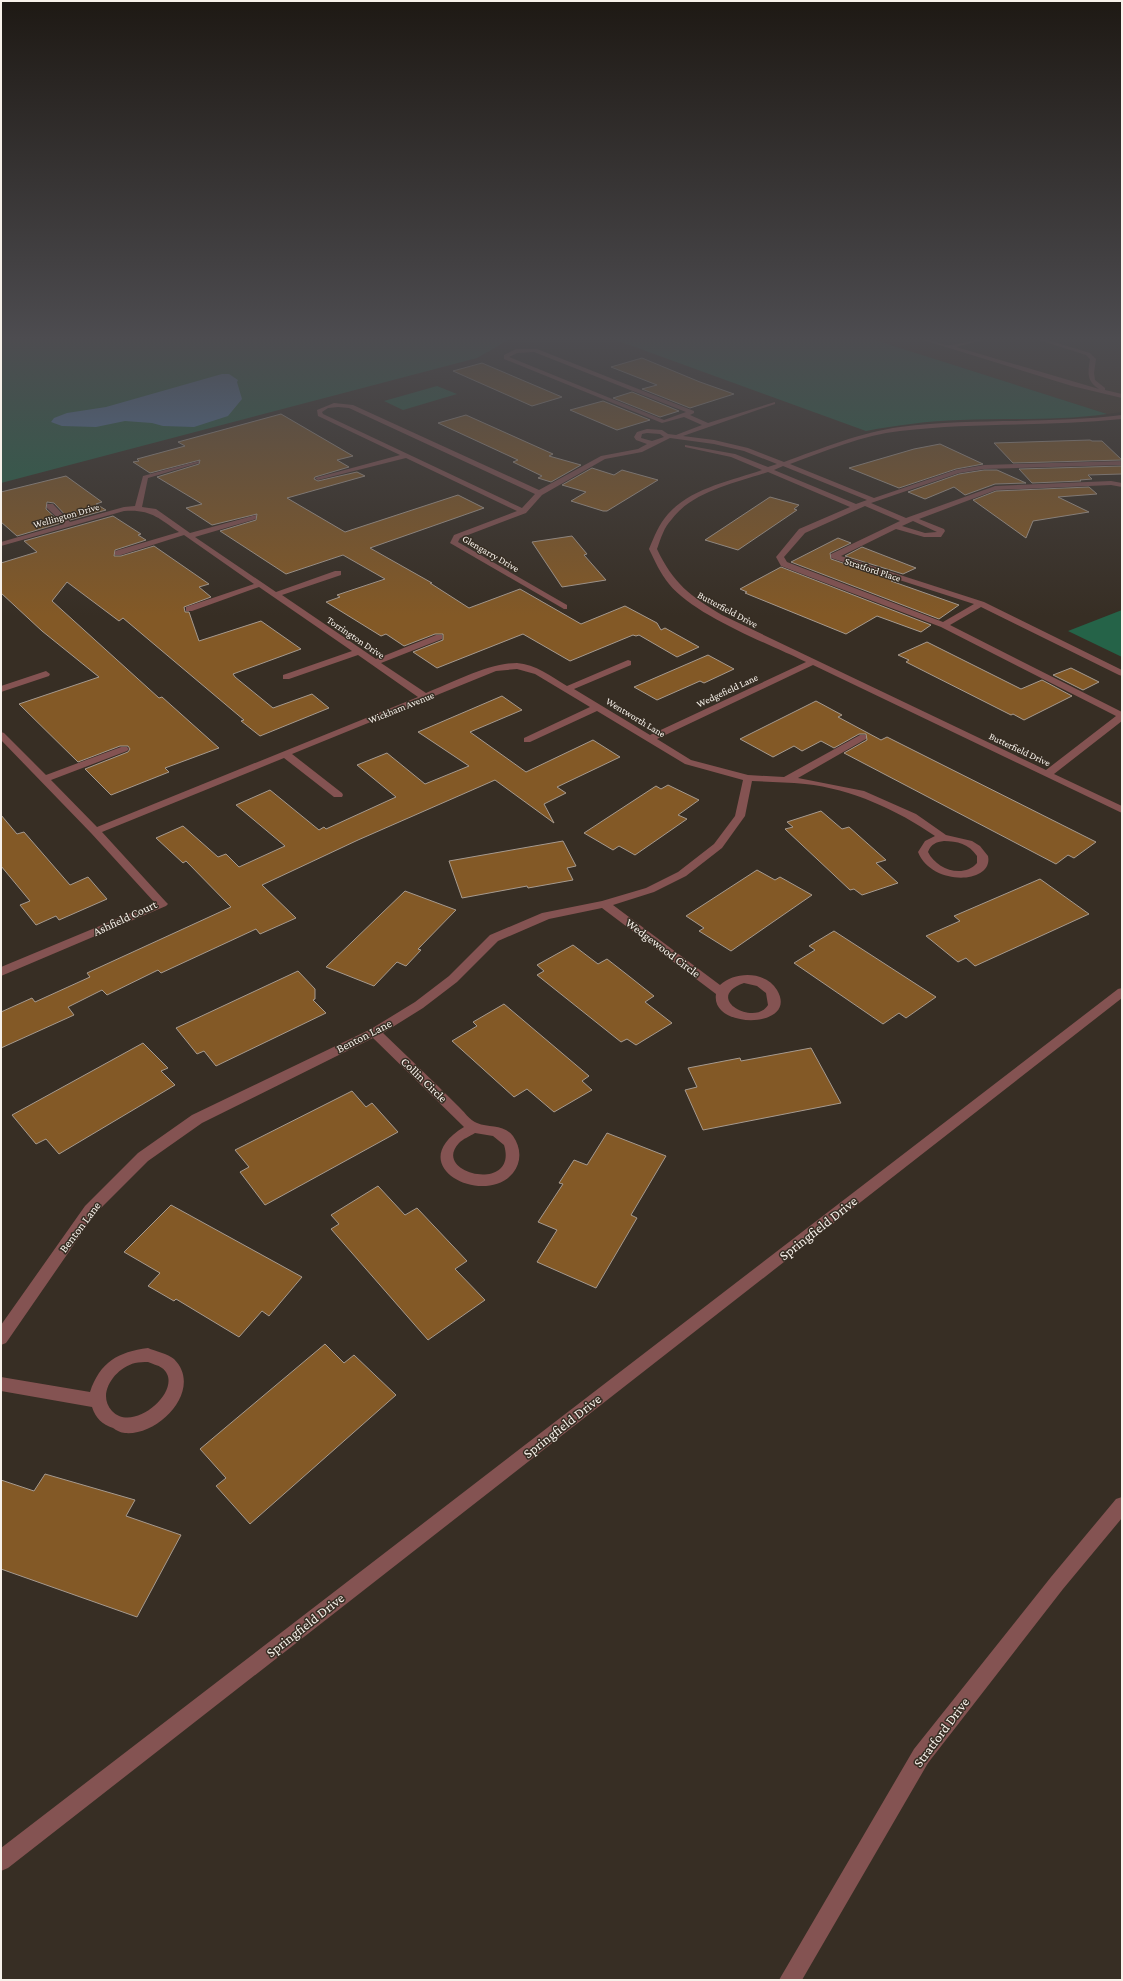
<svg xmlns="http://www.w3.org/2000/svg" width="1123" height="1981" font-family="'Crimson Pro',serif">
<rect width="100%" height="100%" fill="#372e24"/>
<path fill="#433627" d="M872,339H1122V412L1107,414Z"/>
<path fill="#256348" d="M1,339H510L477,358L1,483Z
M613,339H872L1107,414C1058,421 1009,418 960,420C928,421 897,425 866,431Z
M437,386L457,394L403,410L384,401Z
M1122,610V657L1068,631Z"/>
<path fill="#547dac" d="M222,374H229L238,380L237,382L242,399L228,416L194,427L163,426L152,423L125,421L96,427L62,426L51,422L54,418L67,413L106,407Z"/>
<path fill="#835926" stroke="#a69a8f" d="M642,358L700,382L734,394L690,408L642,389L657,385L611,367Z
M482,363L562,397L532,406L453,371Z
M632,392L679,411L660,417L613,398Z
M603,401L650,420L617,430L570,410Z
M281,414L353,456L337,460L349,467L315,477L314,479L318,481L357,472L365,476L287,498L345,532L458,495L484,508L370,548L432,583H430L469,608L520,589L581,624L625,606L657,623L661,630L665,628L699,647L677,657L639,635L636,636L633,635L570,661L523,634L437,668L413,652L443,640V634H435L404,646L386,634L381,636L326,602L340,597L337,595L385,579L343,555L286,574L220,531L256,520L257,514L212,525L186,508L202,504L157,477L199,464L200,460L150,473L133,462L139,461L137,459L185,446L178,442Z
M466,415L553,454L549,456L581,465L551,482L538,478L542,476L513,462L518,460L438,423Z
M1090,440L1092,441H1102L1122,460L1013,463L994,443Z
M940,444L983,464L956,469L899,488L849,468L914,449Z
M1122,466V474L1088,475L1092,479L1080,480L1081,481L1032,483L1019,469Z
M592,468L614,475L622,470L658,480L607,511H603L571,501L586,492L562,485Z
M984,470H997L1026,483L995,484L965,495L954,487L925,499L908,492L959,474Z
M66,476L102,502L96,504L106,510L70,520L54,503L47,502L46,509L61,523L17,536L1,522V492Z
M1089,487L1097,494L1058,497L1089,512L1033,521L1026,538L973,500L996,491Z
M770,497L799,505L794,509L797,510L738,550L705,540Z
M113,516L141,534L138,535L146,540L115,550L114,556H121L154,546L209,584L199,587L211,597L184,607L185,612H189L199,641L261,621L301,649L233,674L235,677L273,708L312,694L329,708L260,736L241,721L244,720L123,618L119,621L67,582L52,601L159,698L162,697L219,748L165,768L169,772L111,795L85,769L128,752L130,749L128,746H120L78,762L19,704L99,677L42,631L1,593V563L37,552L24,541Z
M572,536L587,554L584,555L606,580L562,587L532,542Z
M838,538L851,543L830,553L831,559L893,580L891,581L959,605L939,619L791,562Z
M862,547L916,568L903,574L845,556Z
M781,567L931,625L921,632L877,616L846,634L745,593L747,592L740,589Z
M927,642L1021,689L1042,680L1072,696L1024,720L1013,714L1011,715L906,662L909,660L898,655Z
M708,655L734,669L704,683L700,681L657,700L634,687Z
M1071,668L1099,682L1083,690L1053,675Z
M502,696L522,710L470,732L526,772L593,740L620,757L557,787L566,793L544,804L554,823L495,780L358,840L262,885L296,918L260,934L256,929L161,973L158,970L107,995L102,990L68,1007L74,1015L1,1048V1012L32,998L35,1002L90,977L87,973L231,907L186,861L183,863L156,838L183,826L218,857L226,854L239,867L285,846L236,805L270,790L319,830L324,827L326,829L396,797L357,765L387,753L425,784L469,766L418,732Z
M816,701L842,715L838,717L881,740L887,737L1096,842L1074,858L1068,855L1056,864L844,753L867,740L866,734H859L834,748L821,741L802,751L794,746L773,757L740,739Z
M668,785L699,800L678,815L687,819L635,855L619,846L613,850L584,833L656,786L661,789Z
M821,811L842,829L849,827L886,860L876,863L898,883L862,895L854,889L850,890L785,829L793,827L787,822Z
M1,815L17,834L24,832L70,885L88,877L107,899L59,920L56,916L36,925L20,905L30,901L1,866Z
M563,841L576,866L567,868L573,880L528,888L527,886L462,898L449,861Z
M757,870L775,880L780,877L812,895L731,951L699,931L704,928L686,916Z
M1040,879L1089,914L975,966L966,958L958,962L926,936L960,921L954,916Z
M405,891L456,910L418,949L421,950L406,966L397,962L374,986L326,967Z
M834,931L936,997L906,1018L899,1013L883,1024L794,963L815,950L809,946Z
M573,945L598,964L607,959L625,973L654,996L645,1002L672,1023L636,1045L627,1039L621,1042L537,975L544,971L537,965Z
M298,971L315,989V999L313,1000L326,1013L216,1066L204,1051L197,1054L176,1028Z
M504,1004L589,1076L582,1081L592,1090L554,1112L527,1089L514,1097L452,1041L477,1026L473,1022Z
M143,1043L168,1068L161,1071L175,1085L59,1154L46,1139L36,1144L12,1115Z
M811,1048L841,1103L703,1130L685,1090L697,1087L688,1068L740,1058L741,1061Z
M352,1091L366,1107L372,1103L398,1132L265,1205L240,1172L249,1167L235,1150Z
M607,1133L666,1156L631,1215L637,1218L596,1288L537,1262L557,1230L538,1222L563,1184L559,1183L574,1160L587,1165Z
M378,1186L405,1215L417,1208L467,1261L455,1269L485,1300L428,1340L331,1229L339,1224L331,1215Z
M171,1205L302,1277L269,1316L262,1311L239,1337L176,1299L174,1301L148,1286L160,1273L124,1252Z
M325,1344L344,1363L354,1355L396,1395L250,1524L216,1486L226,1478L200,1449Z
M45,1474L135,1500L126,1516L181,1535L137,1617L1,1569V1480L34,1491Z"/>
<g fill="none" stroke-linecap="round" stroke-linejoin="round">
<path fill="#845352" fill-rule="evenodd" d="M920,339C931,338 941,346 951,345C963,344 974,339 986,339L956,347L1099,389C1086,381 1088,372 1090,359L1086,355L1036,339H1044L1090,353L1096,359L1094,373L1095,380L1105,388V390L1122,394V398L1072,386Z
M516,349H537L694,411V413L690,415L708,423L775,402V404L683,436L714,440L748,448L784,462C820,449 862,432 900,427C974,418 1048,424 1122,415V419C1048,427 974,422 900,431C863,435 825,451 790,464L874,498L956,470L984,465L1122,461V465L984,469L959,473L871,503L906,518L995,486L1111,481L1122,483V487L1111,485L996,490L919,519L944,529L945,531L941,537H924L896,529L841,556L984,602L1122,670V676L1119,675L981,607L950,625L1122,712V721L1054,774L1122,806V813L813,665L657,739L691,760L748,775L784,777L860,735H866V739L798,778L864,791L916,814L946,835L972,841L980,846L988,856C994,884 932,887 918,852L925,841L935,836C897,810 852,789 805,784C787,782 770,782 752,781L745,816L722,848L686,876L654,892L613,905L720,985C735,971 766,971 777,990C800,1029 710,1030 716,994L602,908L549,919L498,941L457,982L423,1008L383,1033C408,1057 433,1081 457,1105C463,1110 470,1121 477,1123C489,1128 504,1124 513,1136C521,1147 522,1162 513,1173C484,1208 400,1166 464,1127L373,1038L202,1123L148,1161L95,1214L6,1343L1,1345V1325L85,1206L138,1153L192,1115L371,1029L415,1002L449,976L490,935L542,913L602,901L646,888L678,872L714,844L735,816L743,780L685,764L597,711L530,742H524V738L590,707L535,674L517,669L496,671L292,754L342,793L343,795L342,797H334L284,758L102,832L166,902L168,904L166,906L1,976V967L155,903L91,833L1,740V732L4,733L46,775L121,747H127L129,749L127,751L51,780L97,827L418,697L358,655L289,679H283V675L352,651L259,587L192,611H186V607L254,584L184,535L121,555H115V551L179,532C158,518 151,509 124,511L1,546V542L64,524L47,508V504H53L70,522L124,507L135,506L143,476L199,461V463L148,478L142,507L156,509L190,533L256,515V519L195,537L276,592L335,571H341V575L282,595L376,659L436,635H442V639L381,663L426,693C452,683 488,663 517,663C535,664 552,677 567,686L628,660L631,661V665L574,689L650,735L806,662C767,643 695,616 669,584C660,573 655,561 649,549C654,537 659,524 668,514C691,488 731,481 762,470L731,457L685,447V445L735,454L768,467L777,464L744,451L714,444L670,438L642,452L605,459L542,495L526,513L460,538L458,542L567,605V609H564L450,543L454,535L517,511L406,458L318,480L315,478L400,455L318,416L317,410L334,403L353,405L539,490L601,456L638,449L647,444L636,440L634,437L637,432L647,429L662,430L668,434L676,435L702,425L684,417L662,423L504,359V355ZM534,352L686,412L664,420L509,357L517,353ZM338,407L349,408L535,494L522,508L323,414L322,412L328,408ZM647,433L660,434L664,437L652,441L641,438L642,434ZM783,466L867,500L856,504L774,470ZM768,472L850,507L799,529L776,557L781,566L941,627L1116,716L1046,770L722,615C690,596 673,583 657,549C661,538 664,527 672,519C693,491 736,483 768,472ZM865,506L900,521L831,554V558L974,604L943,622L787,562L784,557L805,533ZM913,521L937,532L925,533L902,526ZM944,841C957,841 969,844 977,856V863C963,879 936,869 928,852C931,844 936,842 944,841ZM744,983L757,986L766,993L768,1005C755,1027 702,998 744,983ZM475,1133L493,1136L504,1145C519,1194 430,1174 459,1143C463,1139 470,1136 475,1133Z
M46,671L50,674L49,676L1,692V686Z
M1122,988V998L8,1868L1,1871V1848L1118,989Z
M148,1348C155,1351 168,1354 174,1359C204,1389 159,1436 125,1433C121,1433 116,1430 113,1428C102,1424 96,1419 92,1407L1,1391V1377L90,1392C100,1362 118,1352 148,1348ZM148,1362C152,1364 158,1365 162,1368C187,1387 134,1435 112,1411C96,1394 115,1368 135,1363C139,1362 144,1362 148,1362Z
M1122,1497V1518L1063,1589L928,1763L802,1980H779L914,1749L1051,1577L1116,1499Z"/>
</g>
<linearGradient id="sky" x2="0" y2="1"><stop stop-color="#1e1914"/><stop offset="0.55" stop-color="#4d4c50"/><stop offset="1" stop-color="#4d4c50" stop-opacity="0"/></linearGradient>
<rect width="1123" height="616" fill="url(#sky)"/>
<g text-anchor="middle" stroke-width="3" stroke-linejoin="round" paint-order="stroke">
<g font-size="10" fill="#f7f1ea" stroke="#372e24">
<text transform="translate(66 515) rotate(-16)" y="4">Wellington Drive</text>
<text transform="translate(491 553) rotate(30)" y="4">Glengarry Drive</text>
<text transform="translate(873 569) rotate(18)" y="4">Stratford Place</text>
<text transform="translate(728 609) rotate(28)" y="4">Butterfield Drive</text>
<text transform="translate(356 637) rotate(34)" y="4">Torrington Drive</text>
<text transform="translate(727 690) rotate(-25)" y="4">Wedgefield Lane</text>
<text transform="translate(401 707) rotate(-22)" y="4">Wickham Avenue</text>
<text transform="translate(636 717) rotate(31)" y="4">Wentworth Lane</text>
<text transform="translate(1020 749) rotate(25)" y="4">Butterfield Drive</text>
</g>
<g font-size="12" fill="#f7f1ea" stroke="#372e24">
<text transform="translate(125 918) rotate(-25)" y="4">Ashfield Court</text>
<text transform="translate(663 948) rotate(37)" y="4">Wedgewood Circle</text>
<text transform="translate(364 1036) rotate(-27)" y="4">Benton Lane</text>
<text transform="translate(424 1080) rotate(44)" y="4">Collin Circle</text>
<text transform="translate(80 1227) rotate(-53)" y="4">Benton Lane</text>
</g>
<g font-size="14" fill="#f7f1ea" stroke="#372e24">
<text transform="translate(818 1228) rotate(-38)" y="5">Springfield Drive</text>
<text transform="translate(562 1426) rotate(-38)" y="5">Springfield Drive</text>
<text transform="translate(305 1625) rotate(-38)" y="5">Springfield Drive</text>
<text transform="translate(941 1732) rotate(-53)" y="5">Stratford Drive</text>
</g>
</g>
<rect width="1123" height="1981" fill="none" stroke="#f7f1ea" stroke-width="4"/>
</svg>
